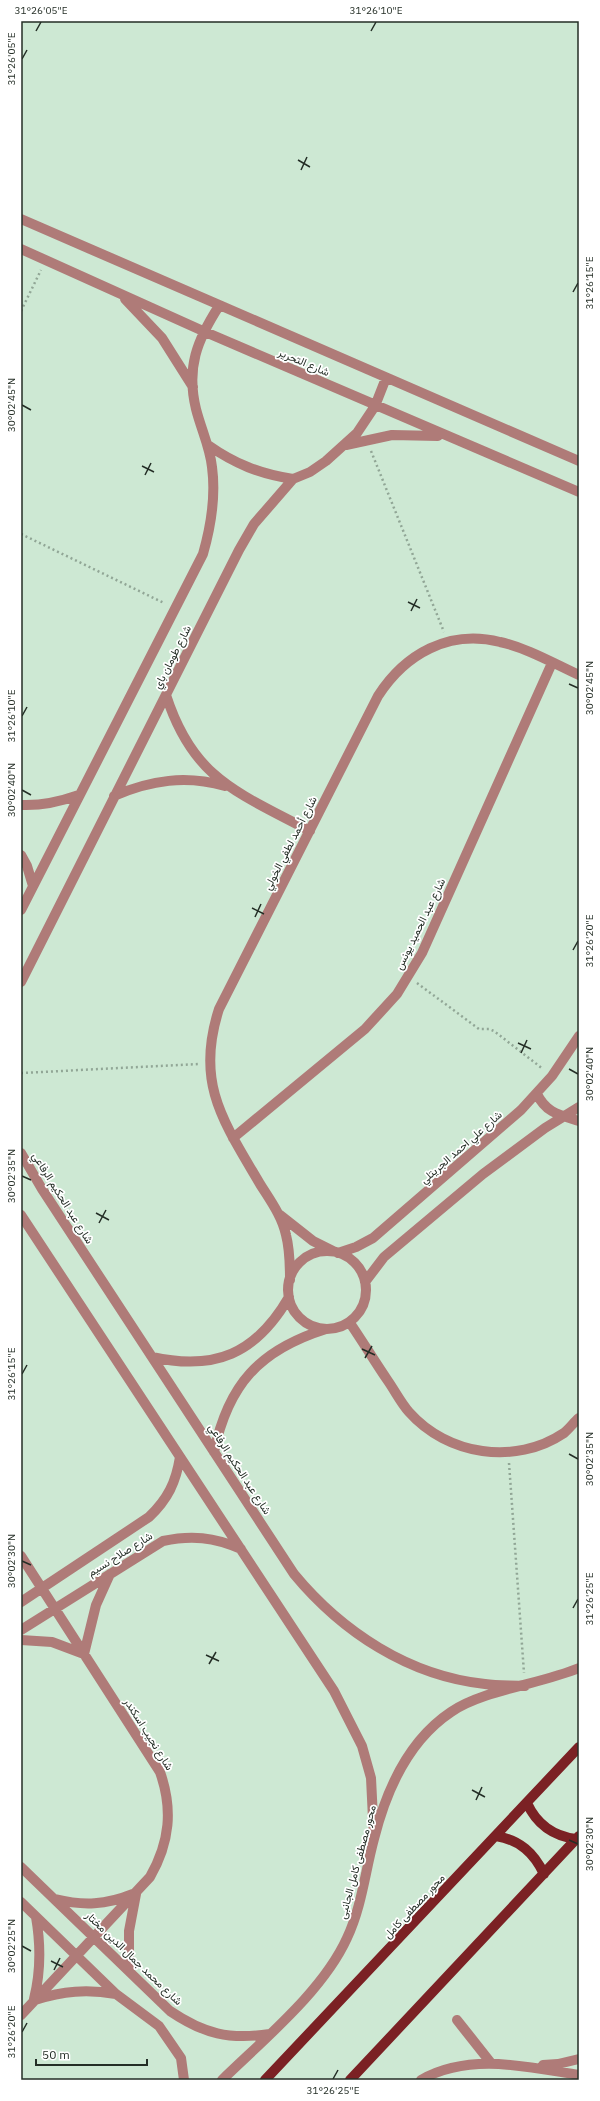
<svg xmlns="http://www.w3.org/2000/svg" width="600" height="2101" font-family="'IBM Plex Sans',Vazirmatn,sans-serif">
<rect width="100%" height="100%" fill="#cde8d3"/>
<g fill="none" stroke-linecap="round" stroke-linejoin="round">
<path stroke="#91a696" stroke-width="2.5" stroke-dasharray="2 3" stroke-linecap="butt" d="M21,311L41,270
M371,451L444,632
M21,534L164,603
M417,983L479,1029H489L494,1031L543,1069
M21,1073L199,1064
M509,1463L524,1673"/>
<path stroke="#af7b78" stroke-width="10" d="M21,219L579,461
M21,249L203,331L579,492
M125,299L162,338L193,387
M208,445C235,464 260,474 293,479
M346,445L392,435L438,436
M166,695C193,779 237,792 310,831
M114,796C151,780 186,775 225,786
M21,805C42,806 59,802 79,795
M21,855L27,866L33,886
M21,910L203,554C211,526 216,497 212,467C210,447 201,429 196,409C186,368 197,340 219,306
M21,982L239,550L254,524L293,479L310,472L326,461L357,433L375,406L386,378
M537,1094C546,1113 560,1115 579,1121
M233,1138L365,1029L397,994L422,953L552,663
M21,1153L42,1189L294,1574C342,1632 409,1676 485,1684C498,1686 512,1685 525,1686
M21,1215L334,1691L362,1746L371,1778L374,1839
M280,1215L313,1241L333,1251
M288 1290a39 39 0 1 1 78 0a39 39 0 1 1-78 0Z
M338,1253L356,1247L373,1238L521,1110L552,1076L579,1036
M290,1280C290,1265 290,1250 286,1235C282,1216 270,1200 260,1184C223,1121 195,1083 219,1009L378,696C405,654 449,629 500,642C527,648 553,663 579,675
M365,1282L384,1257L483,1174L545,1128L579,1107
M350,1323C363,1342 375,1362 388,1381C395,1391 401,1403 409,1412C447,1455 515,1466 564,1433C569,1429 574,1422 579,1418
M152,1357C215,1371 256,1354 289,1297
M214,1452C228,1385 259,1350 326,1329
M21,1556L160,1772C173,1809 170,1842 150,1877L21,2015
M21,1602L149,1517C168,1499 176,1482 180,1457
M21,1630L163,1541C191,1535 214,1537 241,1549
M21,1640L52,1642L84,1654L96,1605L110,1574
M21,1867L170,2011C204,2034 229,2040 270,2034
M55,1899C83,1906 106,1905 133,1894
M21,1902L116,1994L159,2026L181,2058L184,2080
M129,1970V1931L136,1894
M34,1999C41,1971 41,1946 36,1917
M35,2000C63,1991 87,1989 116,1994
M457,2020L491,2063
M543,2065L558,2064L579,2059
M222,2080C264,2039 323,1991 347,1938C362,1906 365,1872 374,1839C386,1791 409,1740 451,1712C483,1690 541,1684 579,1668
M421,2080C469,2052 528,2067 579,2075"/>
<path stroke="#7b2124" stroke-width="10" d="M527,1803C537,1825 553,1836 576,1839
M496,1836C520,1840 534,1853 544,1874
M265,2080L579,1747
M350,2080L579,1836"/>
</g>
<path fill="none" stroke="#242e26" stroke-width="1.5" d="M36,31L41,22M371,31L376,22M22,59L27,50M298,160L310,167M301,170L307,157M573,292L578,283M22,405L31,410M142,466L154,472M145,475L151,463M408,602L420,608M411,611L417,599M569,684L578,688M22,716L27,707M22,790L31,795M252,908L264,914M255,917L261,904M573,950L578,941M518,1043L531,1049M521,1053L527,1040M569,1069L578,1074M22,1176L31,1180M96,1213L109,1220M99,1223L106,1210M362,1349L375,1355M365,1358L372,1346M22,1374L27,1365M569,1454L578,1459M22,1561L31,1565M573,1608L578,1599M206,1655L219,1661M209,1664L216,1652M472,1790L485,1797M476,1800L482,1787M569,1840L578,1844M22,1946L31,1951M51,1961L63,1967M54,1970L60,1958M22,2032L27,2023M333,2079L338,2070"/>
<g text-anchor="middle" stroke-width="3.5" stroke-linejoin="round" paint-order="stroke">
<g font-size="11" fill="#242e26" stroke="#fff">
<text transform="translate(304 362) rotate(23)" y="4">شارع التحرير</text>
<text transform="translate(172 657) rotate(-63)" y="4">شارع طومان باي</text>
<text transform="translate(290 843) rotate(-63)" y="4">شارع أحمد لطفي الخولي</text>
<text transform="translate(420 924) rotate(-64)" y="4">شارع عبد الحميد يونس</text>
<text transform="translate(461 1147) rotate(-41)" y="4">شارع علي احمد الجريتلي</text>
<text transform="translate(63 1198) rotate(58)" y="4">شارع عبد الحكيم الرفاعي</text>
<text transform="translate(240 1469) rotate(57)" y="4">شارع عبد الحكيم الرفاعي</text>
<text transform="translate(120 1554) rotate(-32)" y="4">شارع صلاح نسيم</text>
<text transform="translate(149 1734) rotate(58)" y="4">شارع نجيب اسكندر</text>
<text transform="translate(357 1862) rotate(-75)" y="4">محور مصطفى كامل الجانبى</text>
<text transform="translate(414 1906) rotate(-47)" y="4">محور مصطفى كامل</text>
<text transform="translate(134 1958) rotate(44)" y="4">شارع محمد جمال الدين مختار</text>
</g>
</g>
<rect width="600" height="2101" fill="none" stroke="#ffffff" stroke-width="44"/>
<path d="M36 2059v6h111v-6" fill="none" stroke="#242e26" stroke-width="2"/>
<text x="42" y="2059" font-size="12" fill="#242e26" stroke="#ffffff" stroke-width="3" paint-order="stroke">50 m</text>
<rect x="22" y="22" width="556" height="2057" fill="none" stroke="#242e26" stroke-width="1.5"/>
<g font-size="10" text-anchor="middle" fill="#242e26">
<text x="41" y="14">31°26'05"E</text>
<text x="376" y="14">31°26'10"E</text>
<text transform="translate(11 59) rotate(-90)" y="4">31°26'05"E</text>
<text transform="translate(589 283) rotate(-90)" y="4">31°26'15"E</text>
<text transform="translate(11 405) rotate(-90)" y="4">30°02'45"N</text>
<text transform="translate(589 688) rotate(-90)" y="4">30°02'45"N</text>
<text transform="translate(11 716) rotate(-90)" y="4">31°26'10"E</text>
<text transform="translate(11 790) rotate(-90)" y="4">30°02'40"N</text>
<text transform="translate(589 941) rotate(-90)" y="4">31°26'20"E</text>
<text transform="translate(589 1074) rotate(-90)" y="4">30°02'40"N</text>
<text transform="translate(11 1176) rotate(-90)" y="4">30°02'35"N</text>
<text transform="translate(11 1374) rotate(-90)" y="4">31°26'15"E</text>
<text transform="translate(589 1459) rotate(-90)" y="4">30°02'35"N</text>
<text transform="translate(11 1561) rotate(-90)" y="4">30°02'30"N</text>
<text transform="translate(589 1599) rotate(-90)" y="4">31°26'25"E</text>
<text transform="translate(589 1844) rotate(-90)" y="4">30°02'30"N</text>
<text transform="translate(11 1946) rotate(-90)" y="4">30°02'25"N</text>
<text transform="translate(11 2032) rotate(-90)" y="4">31°26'20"E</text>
<text x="333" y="2094">31°26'25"E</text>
</g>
</svg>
